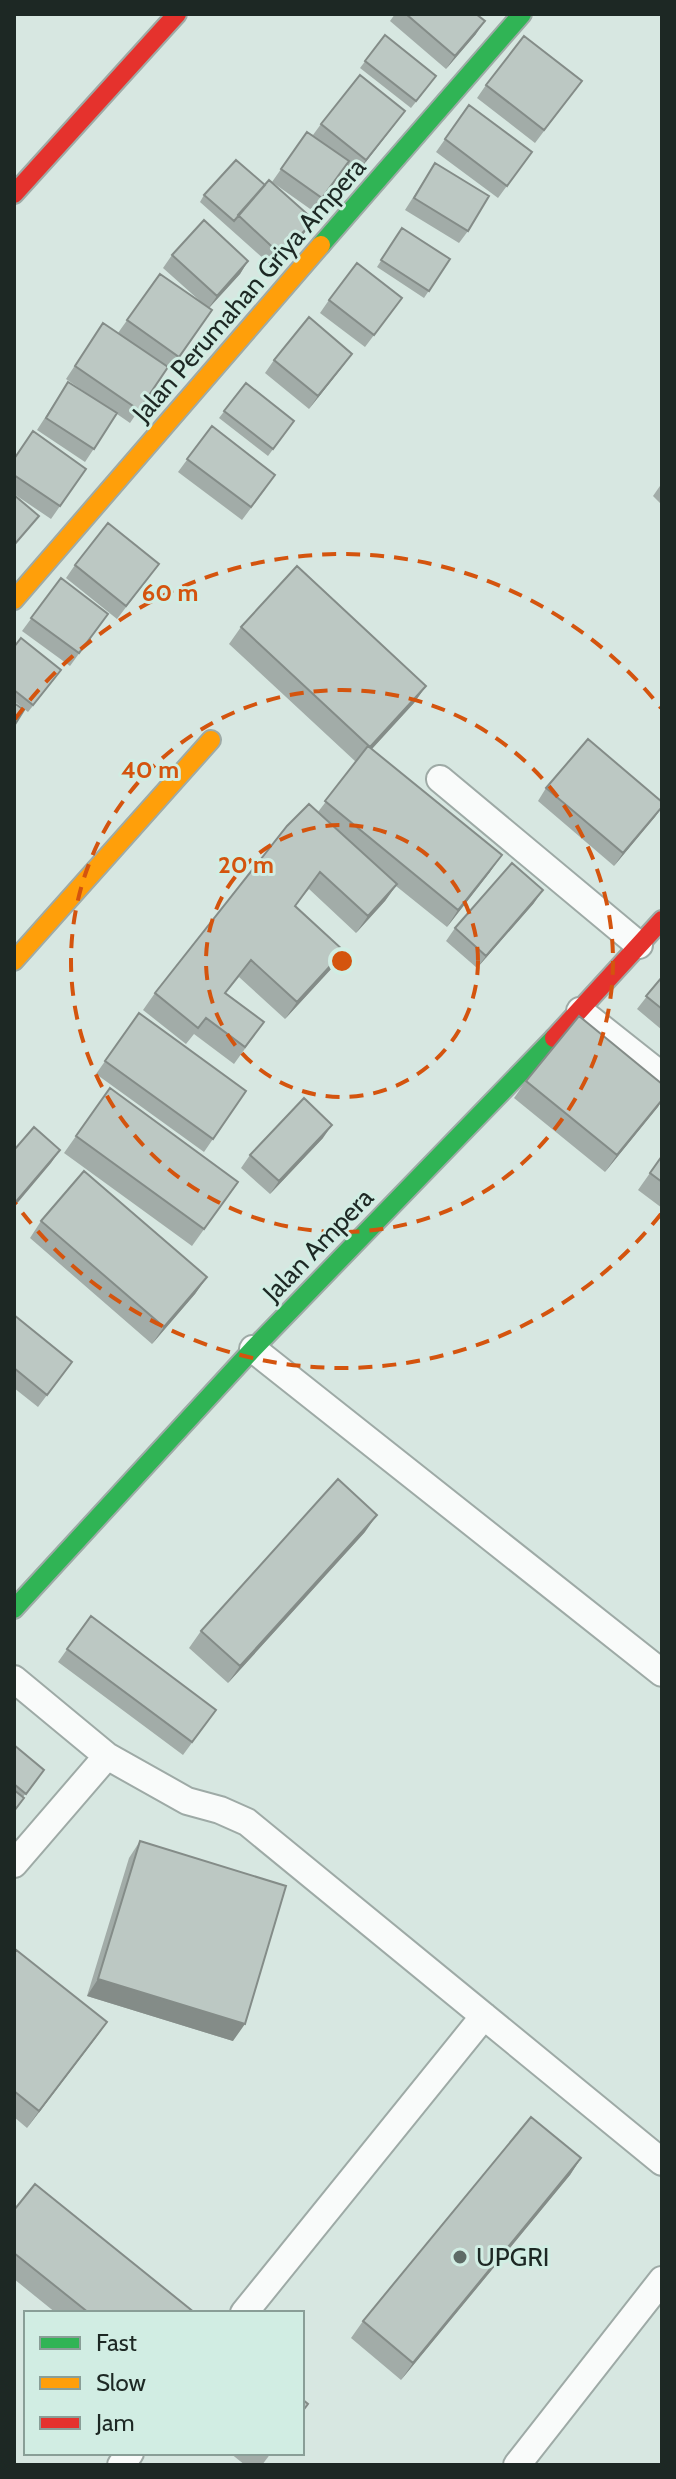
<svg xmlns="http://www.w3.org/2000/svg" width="676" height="2479" font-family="Cabin,sans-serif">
<rect width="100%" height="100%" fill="#d7e7e1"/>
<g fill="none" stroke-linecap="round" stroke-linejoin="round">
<g stroke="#9eaaa6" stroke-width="30">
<path id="lane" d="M440,779L639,945
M580,1011L662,1076
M253,1349L662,1673
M14,1679L107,1756L187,1801L220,1810L247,1822L662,2162
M14,1864L107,1756
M244,2313L484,2016
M121,2465L130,2453
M517,2465L662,2280"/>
</g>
<g stroke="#9eaaa6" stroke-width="22">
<path id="fast" d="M321,245L522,14
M14,1609L253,1349L554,1038"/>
</g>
<g stroke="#9eaaa6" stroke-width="22">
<path id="slow" d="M14,600L321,245
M14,961L211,740"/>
</g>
<g stroke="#9eaaa6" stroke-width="22">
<path id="jam" d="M14,194L177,14
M554,1038L662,920"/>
</g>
<use href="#lane" stroke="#f9fbfa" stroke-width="26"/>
<use href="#fast" stroke="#30b455" stroke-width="18"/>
<use href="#slow" stroke="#ff9f0a" stroke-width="18"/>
<use href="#jam" stroke="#e5322d" stroke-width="18"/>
</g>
<path fill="#a2aca8" d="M395,14H476V34L446,69L390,21Z
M385,35L431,83L411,108L360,68Z
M582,81L535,143L477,98L486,85Z
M469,105L532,152L498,198L436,152Z
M396,123L357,173L346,164L313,211L272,182L307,132L313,135L321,124Z
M435,163L468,231L459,243L405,210Z
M204,195L305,232L274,268L200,202Z
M402,228L450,259L424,298L377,267Z
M172,255L248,261L240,274L209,308L212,310L170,369L167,368L130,423L117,414L85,462L37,430L68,382L96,400L66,379L103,323L118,333L160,274L200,301L163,268Z
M329,300L393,310L365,347L320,313Z
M274,360L343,366L309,409L265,373Z
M246,383L294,421L268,456L219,418Z
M212,426L266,488L242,520L178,472Z
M14,458L86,469L51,519L14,494Z
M662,483V505L653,496Z
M159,564L117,619L66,578L75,565Z
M61,578L99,626L70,666L22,631Z
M241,627L426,686L414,703L372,749L490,872L447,927L396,886L385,901L356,933L309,889L295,906L332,968L285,1019L239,977L226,993L264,1022L234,1064L194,1034L186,1044L143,1010L155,993L318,812L356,762L229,644Z
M14,647L56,677L28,712L14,701Z
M546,788L662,807L614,866L538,801Z
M534,903L477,968L446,941L455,928Z
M662,977V1030L637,1009Z
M139,1013L246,1091L204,1152L96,1074Z
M526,1081L662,1084V1101L605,1172L514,1098Z
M110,1088L238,1182L192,1246L64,1153Z
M323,1138L270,1194L241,1168L250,1155Z
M662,1156V1208L638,1190Z
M41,1221L207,1277L195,1294L152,1344L30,1238Z
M14,1315L72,1362L38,1407L14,1388Z
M365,1532L228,1683L189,1648L201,1631Z
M91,1616L216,1710L183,1755L58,1662Z
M14,1745L44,1770L23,1797L14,1813Z
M140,1841L233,2041L87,1996L129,1858Z
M14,1950L107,2022L27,2128L14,2117Z
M581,2158L570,2175L401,2380L351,2338L363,2321Z
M14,2210L195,2313H56L14,2279Z
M230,2453H271L262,2465H245Z"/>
<path fill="#848c88" d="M485,21L476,34L446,69L455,56Z
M405,111L396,123L357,173L366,160Z
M314,220L305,232L274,268L282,256Z
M248,261L240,274L208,309L217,296Z
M352,354L343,366L309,409L318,396Z
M426,686L414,703L358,764L370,747Z
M662,807L655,817L614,866L623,853Z
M502,855L490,872L447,927L458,910Z
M397,884L385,901L356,933L368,916Z
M543,890L534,903L477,968L486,956Z
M344,951L332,968L285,1019L297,1002Z
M662,1100L658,1107L605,1172L617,1155Z
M332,1125L323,1138L270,1194L279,1181Z
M60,1150L51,1163L14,1207V1204Z
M207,1277L195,1294L152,1344L164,1327Z
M377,1515L365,1532L228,1683L240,1666Z
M98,1979L245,2024L233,2041L87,1996Z
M107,2022L95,2039L27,2128L39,2111Z
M581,2158L570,2175L401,2380L413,2363Z"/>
<path fill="#bcc8c3" stroke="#848c88" stroke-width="2" d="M406,14H476L485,21L455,56Z
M385,35L436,76L416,101L365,61Z
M524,36L582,81L544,130L486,85Z
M360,75L405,111L366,160L321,124Z
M469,105L532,152L507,186L445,139Z
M307,132L349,161L322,198L281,169Z
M236,160L265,185L234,221L204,195Z
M435,163L489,196L468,231L414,198Z
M269,180L314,220L282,256L238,215Z
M204,220L248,261L217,296L172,255Z
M402,228L450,259L429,291L381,260Z
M357,263L402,298L374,335L329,300Z
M160,274L212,310L179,357L127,320Z
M309,317L352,354L318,396L274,360Z
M103,323L168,367L139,410L75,366Z
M68,382L117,413L94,449L46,418Z
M246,383L294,421L273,449L224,411Z
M212,426L275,475L251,507L187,459Z
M33,431L86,469L60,506L14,475V459Z
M14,495L39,516L14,545Z
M108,523L159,564L126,606L75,565Z
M297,566L426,686L370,747L241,627Z
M61,578L108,614L79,653L31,618Z
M21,638L61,670L33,705L14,690V647Z
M14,703L24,710L14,726Z
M588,739L662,802V807L623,853L546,788Z
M368,746L502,855L458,910L325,801Z
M309,804L397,884L368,916L320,872L295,906L344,951L297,1002L251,960L225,993L264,1022L245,1047L206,1018L198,1028L155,993L287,826Z
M512,863L543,890L486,956L455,928Z
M662,977V1009L646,996Z
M139,1013L246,1091L213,1139L105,1061Z
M579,1016L662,1084V1100L617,1155L526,1081Z
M110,1088L238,1182L204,1229L76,1136Z
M304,1098L332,1125L279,1181L250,1155Z
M34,1127L60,1150L14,1204V1150Z
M662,1156V1182L650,1173Z
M84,1171L207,1277L164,1327L41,1221Z
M14,1315L72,1362L47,1395L14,1368Z
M338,1479L377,1515L240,1666L201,1631Z
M91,1616L216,1710L192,1742L67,1649Z
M14,1745L44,1770L26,1794L14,1784Z
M14,1790L24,1798L14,1811Z
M140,1841L286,1886L245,2024L98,1979Z
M15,1949L107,2022L39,2111L14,2091Z
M531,2117L581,2158L413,2363L363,2321Z
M35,2184L195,2313H89L14,2253V2210Z
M302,2399L308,2404L302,2412Z"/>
<g fill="none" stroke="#d4540e" stroke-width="4" stroke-dasharray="14 10">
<circle cx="342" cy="961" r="136"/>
<circle cx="342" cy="961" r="271"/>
<path d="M661 1214A407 407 0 0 1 15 1203M15 719A407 407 0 0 1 661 708"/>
</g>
<circle fill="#5e6b66" stroke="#d1ede3" stroke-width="3" cx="460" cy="2257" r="8"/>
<g text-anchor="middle" stroke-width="6" stroke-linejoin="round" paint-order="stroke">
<g font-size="26" fill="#1d2824" stroke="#d1ede3">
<text transform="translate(249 290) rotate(-49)" y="9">Jalan Perumahan Griya Ampera</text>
<text transform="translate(318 1245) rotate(-46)" y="9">Jalan Ampera</text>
</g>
<g font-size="26" fill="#1d2824" stroke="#d1ede3" text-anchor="start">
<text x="476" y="2266">UPGRI</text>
</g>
</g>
<circle cx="342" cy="961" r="12" fill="#d4540e" stroke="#d1ede3" stroke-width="4"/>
<g font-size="24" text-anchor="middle" font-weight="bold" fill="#d4540e" stroke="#d1ede3" stroke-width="6" stroke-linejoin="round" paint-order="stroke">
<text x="170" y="601">60 m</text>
<text x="150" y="778">40 m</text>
<text x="246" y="873">20 m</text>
</g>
<rect width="676" height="2479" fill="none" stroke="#1d2824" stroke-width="32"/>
<rect x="24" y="2311" width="280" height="144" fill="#d1ede3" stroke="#899e97" stroke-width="2"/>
<rect x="40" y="2337" width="40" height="12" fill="#30b455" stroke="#899e97" stroke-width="2"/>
<text x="96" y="2351" font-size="24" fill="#1d2824">Fast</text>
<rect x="40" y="2377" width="40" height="12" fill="#ff9f0a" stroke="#899e97" stroke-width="2"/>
<text x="96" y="2391" font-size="24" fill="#1d2824">Slow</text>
<rect x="40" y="2417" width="40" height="12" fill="#e5322d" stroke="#899e97" stroke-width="2"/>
<text x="96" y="2431" font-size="24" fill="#1d2824">Jam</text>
</svg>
